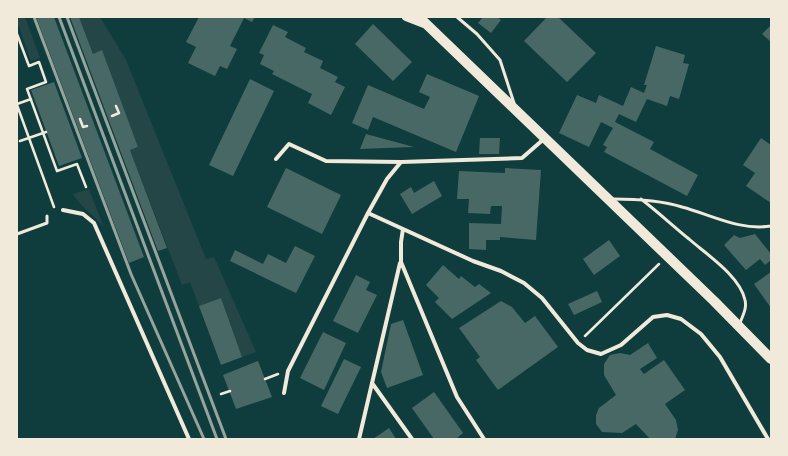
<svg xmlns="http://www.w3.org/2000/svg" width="788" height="456" font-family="'PT Sans Narrow',sans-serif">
<rect width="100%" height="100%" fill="#0f3d3e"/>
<path fill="#244646" d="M17,17H25L40,58L31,61L19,26H17Z
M79,17H100L126,60L206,259L214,257L256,352L242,357L221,298L199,306L190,282L182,285L130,150L138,147L102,51L93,54Z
M89,189L104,228C95,215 81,208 73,194Z"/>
<path fill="#486865" d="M36,17H54L144,257L129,263Z
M70,17H79L93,54L102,50L138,147L130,150L167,248L158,251Z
M199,17H255L252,22L244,18L230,46L237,49L227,69L220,66L215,76L188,63L196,47L186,42Z
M483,17H497L501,20L491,33L478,23Z
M547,17H558L596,53L567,82L524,41Z
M373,24L412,62L393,81L355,44Z
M273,25L288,32L285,37L306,48L304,52L323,61L320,68L338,77L335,82L345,87L331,115L308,103L312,94L272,74L274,71L260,64L264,55L259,53Z
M771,25V42L762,34Z
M656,46L685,55L683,63L689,64L679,99L670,96L667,106L647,99L636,122L619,114L615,122L654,142L650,149L698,175L687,196L604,152L607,147L603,145L613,128L601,122L589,147L559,133L577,95L596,103L599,95L623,106L631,87L644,93L647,85H644Z
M427,74L479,96L456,152L373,117L368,130L352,123L368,85L424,109L430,97L419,92Z
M250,79L274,91L233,176L209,165Z
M54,82L82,158L59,166L31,90Z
M366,134L414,147H413L360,149Z
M480,138H500L499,154H479Z
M761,138L771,145V203L746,186L755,173L743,165Z
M286,168L341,195L322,234L267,207Z
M505,168L541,170L536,240L500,237V240H486V250L469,249V223L501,224L502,206H491L490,214L468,213L469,199H457L459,171L505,173Z
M434,181L442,196L412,214L400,194L411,187L414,193Z
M755,234L771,254V260L765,265L760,259L746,270L724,245L734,235L740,238Z
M609,240L620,256L594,275L583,259Z
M295,246L315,256L296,293L230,261L235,250L263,264L268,254L286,263Z
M443,265L459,279L461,276L475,287L479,284L491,293L452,319L435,302L439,298L426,285Z
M771,272V308L754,284Z
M356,275L370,282L366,290L377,295L358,333L333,321Z
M597,291L602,302L574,315L568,304Z
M221,298L242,357L221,365L199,306Z
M501,301L512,307L525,323L535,316L558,347L498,390L476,360L480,357L459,328Z
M403,320L423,375L387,388L381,372L391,324Z
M323,332L346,343L324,390L300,378Z
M648,343L657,358L640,369L644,374L664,360L685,390L665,404L676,420L678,430L675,439H650L636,424L622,433L602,432L596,424V415L599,408L616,395L604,375V364L610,355L620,353L630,355Z
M344,359L361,367L338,414L321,406Z
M258,361L272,397L236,409L223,375Z
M434,392L463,433L456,439H434L412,408Z
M389,428L396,439H373Z"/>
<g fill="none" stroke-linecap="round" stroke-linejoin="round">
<path stroke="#f1e9da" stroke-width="2.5" d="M17,34L29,66L39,62L46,82L27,89L57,171L77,164L86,187
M17,104L31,99
M17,105L54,207
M112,116L119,113L116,106
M80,119L83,127L87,126
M20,141L46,132
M585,336L659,264
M265,379L278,374
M221,394L230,391"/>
<path stroke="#f1e9da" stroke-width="3" d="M457,17L477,34L500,60L514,103
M613,199C636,199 660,200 682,207C712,215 740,231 771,226
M641,199C658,212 673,226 689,239C706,254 740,276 745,300C747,308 743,315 740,323
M17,234L47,223V216"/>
<path stroke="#f1e9da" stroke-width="4" d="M276,159L289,144L326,161L401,162
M63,210L83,214L94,223L189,439
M368,213L473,261L501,271L524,283L542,298L578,343L587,350L601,354L621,345L653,317L667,315L681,319L701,334L720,357L768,439
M403,229L401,242V262L457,397L484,439
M372,383L412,439
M284,393L288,371L368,213L387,179L401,162L522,158L545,138
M359,439L400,263"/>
<path stroke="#f1e9da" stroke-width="8" d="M406,17L424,24"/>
<path stroke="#f1e9da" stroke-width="10" d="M419,17L714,301L771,359"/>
<path stroke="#97a49c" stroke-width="3" d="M34,17L131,274L204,439
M59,17L217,439
M67,17L226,439"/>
</g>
<rect width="788" height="456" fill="none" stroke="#f1e9da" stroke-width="36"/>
</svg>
